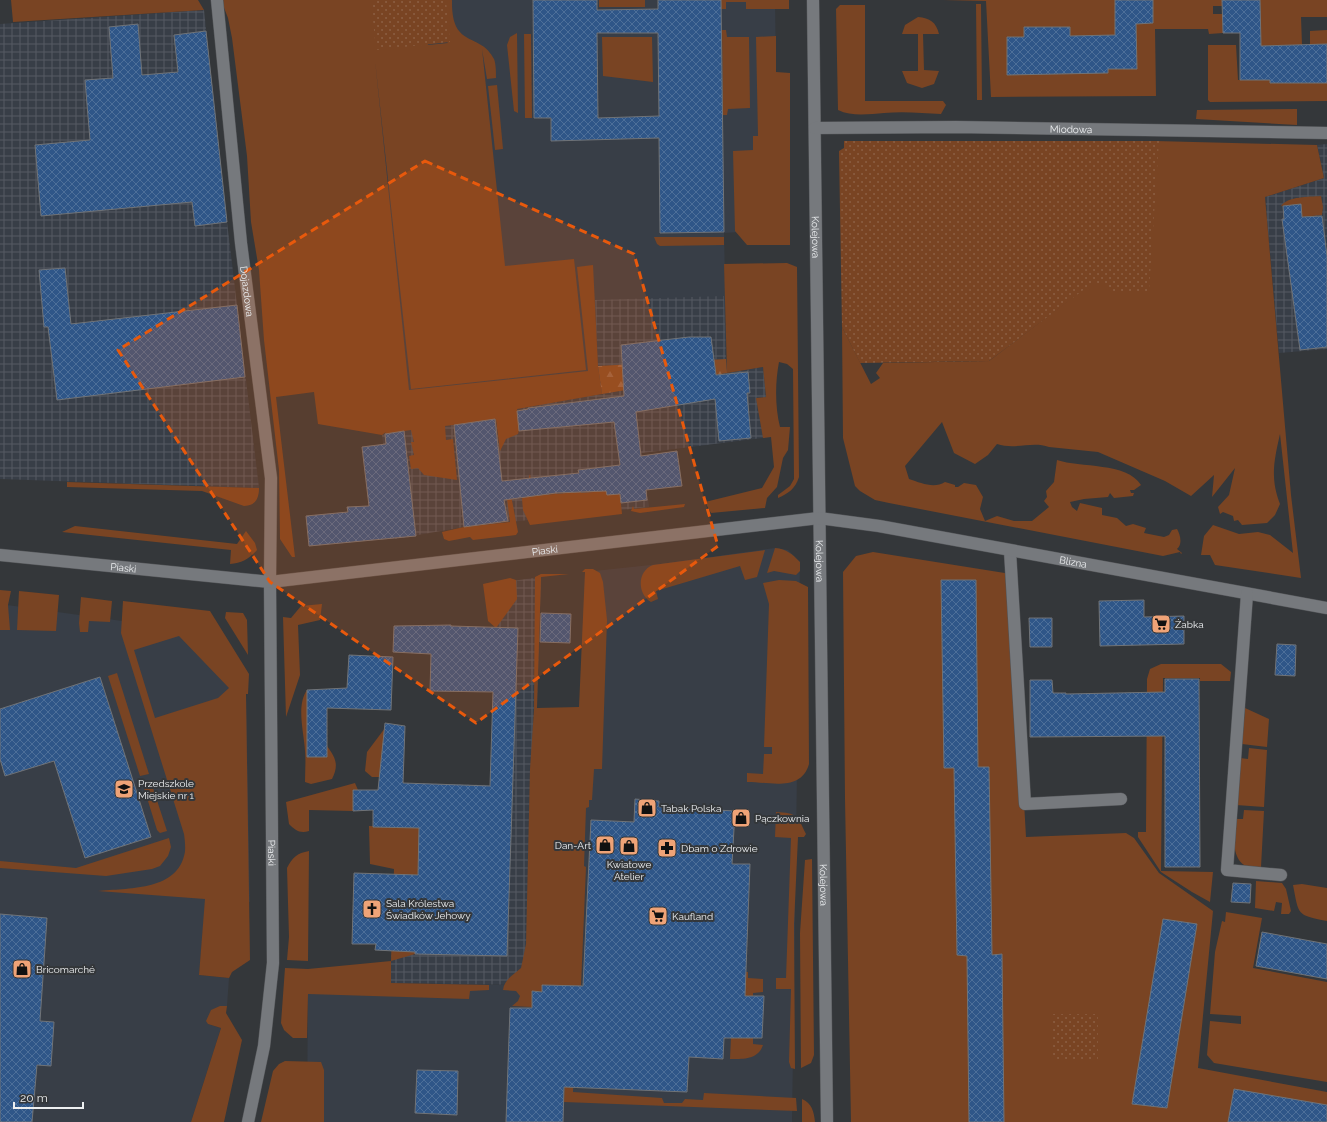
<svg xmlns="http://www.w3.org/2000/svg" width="1327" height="1122" font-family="Raleway,sans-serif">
<defs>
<pattern id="industrial-grid" width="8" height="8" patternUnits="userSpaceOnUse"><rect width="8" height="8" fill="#383e47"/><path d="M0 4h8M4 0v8" fill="none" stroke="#555a62"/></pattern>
<pattern id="forest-firs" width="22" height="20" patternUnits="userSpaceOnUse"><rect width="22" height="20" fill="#854b26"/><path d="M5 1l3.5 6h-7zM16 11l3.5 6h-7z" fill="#976546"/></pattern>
<pattern id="park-dots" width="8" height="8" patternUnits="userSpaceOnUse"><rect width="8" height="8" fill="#794423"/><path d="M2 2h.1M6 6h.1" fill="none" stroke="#8c5f43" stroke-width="1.8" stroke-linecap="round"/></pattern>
<pattern id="building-cross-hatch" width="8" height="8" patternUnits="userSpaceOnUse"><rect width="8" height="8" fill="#2f5688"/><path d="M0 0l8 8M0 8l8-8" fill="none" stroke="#4d6f99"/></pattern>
</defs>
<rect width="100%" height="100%" fill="#34373a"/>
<path fill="#383e47" d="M313,0H775L777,137L738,232L724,233L727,373L388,430Z
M775,548L788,550L800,562L792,1122H307L308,982L568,986L585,572L660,564Z
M0,604L187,630L246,693L250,902L206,899L199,975L229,978L227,1006H220L208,1024L221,1028L191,1122H0Z"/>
<path fill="url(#industrial-grid)" d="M204,10L227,222L259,488L0,479V24Z
M1327,144V349L1279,353L1265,197L1324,178L1317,145Z
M724,296L726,359L598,366L595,300Z
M763,367L771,437L642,453L649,507L464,527L395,539L382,435L388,430Z
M541,577L528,985L391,983V951L403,783L490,785L498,583Z"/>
<path fill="#794423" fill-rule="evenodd" d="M11,0H198L204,10L13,22Z
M221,0H452C451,50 480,31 494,59C496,64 496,72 496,78L487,79L482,49L505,266L574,259L586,370L411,389L375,60L409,390L588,371L577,267L593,265L598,366L602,394L517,409L519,430L518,434L506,439L500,451L496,419L445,426L446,440L453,439L457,480L424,475L418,468L411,469L409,456L414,455L411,442H414L411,430L385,434L386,432L382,435L318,424L314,392L276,397L295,557H292L280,539L279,470L264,340L259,270L251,222L247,156L232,38L228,18ZM425,17L448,43L428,45Z
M599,0H645V7H599Z
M721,0H789V9H746V2H726V9H721Z
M943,0H1222V6H1213V14H1222L1223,33L1209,34L1208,29H1155L1156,96L991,97L986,1Z
M1260,0H1327V17H1301L1302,45L1261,46Z
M976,4H981L982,100H977Z
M840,5H865V101H943L946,105L941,114C923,113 903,111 884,113C870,114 852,117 838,110L836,9Z
M918,17C930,18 936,22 939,34H923L924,70L939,71L934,84L922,88L907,83L902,71H918V34H902L905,25Z
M722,30H726L727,37H749L750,108L728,109L727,115H723Z
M1327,30V44H1310V31Z
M517,33L518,113L514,111L507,45L510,37Z
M524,34H531L532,118H525Z
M776,36V72L790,73V245H747L735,231L733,151L753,150V136H758L756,37Z
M602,37H652L653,82L603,76Z
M1208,45H1236L1238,80H1270V83H1327V101L1210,102L1208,100Z
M497,85L503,149L495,150L488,86Z
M1297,109V125L1196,119L1197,110Z
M1155,141L1317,145L1324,178L1265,197L1291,495L1301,578L1215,565L1210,555H1201L1204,536L1213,525L1239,534L1258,532L1270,535L1293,553L1280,434C1274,461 1270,478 1280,504L1275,515L1267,523L1242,525L1238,520L1234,521L1233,516L1223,512L1220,514L1218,507L1229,495L1235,468L1212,497L1214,475L1191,496L1165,481L1098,452L1049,447C1032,441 1015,450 997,444L988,455L975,464L954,453L942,422L905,466L909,479C921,483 934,489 945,482L955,485V487H958L964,483L976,485L983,497L980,509L985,521L997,516L1014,521H1032L1049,507L1044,501L1047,497L1046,491L1054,482L1057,460C1080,468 1127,462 1141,485L1134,490H1130L1131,493H1134L1133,496L1114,498L1110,493L1108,497L1084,499L1070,502L1072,507L1077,511L1080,503L1102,508V515L1117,518L1126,526L1133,524L1146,528L1144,533L1164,537L1169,535L1172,530L1177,529C1180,534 1183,544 1177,549L1182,553L1181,554L1180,552L1163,556L889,503L875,500L860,491L855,486L843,438L842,327L871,384L880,378L876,373L883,363L989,361L1094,281Z
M1321,196L1323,207L1322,215L1302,217L1301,204L1281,206C1288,196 1309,197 1321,196Z
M654,237H724V245L660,246L657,244Z
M787,263L797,267L799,477C795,489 789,493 778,498V495L790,486L794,479L793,369L787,364L779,362C775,383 775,407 780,427H790L788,450L783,458L777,487L767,498L765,508L711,513L705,502L762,488L774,467L771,437L763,438L756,398L766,397L763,367L727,373L724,264Z
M530,474L533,496L555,494L556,490V494L567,493V489L568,493L578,492V487L580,486L581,493L594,492V485L620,494L622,514L530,525L523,510L522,499Z
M67,482L259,488C259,499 255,506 244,506L202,491L67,487Z
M506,490H510L518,532L516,535L473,540L470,537L449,541L444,539L442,532L464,527L510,522Z
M685,504L684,507L640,513L631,511L633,506L634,509Z
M75,526L237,544L246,531L255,543L257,550C248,560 242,563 230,564L231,550L62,532Z
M775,548C787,549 792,554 800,562V571L796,575L774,571L767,573Z
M765,550L757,577L745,580L740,566L656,591L658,599L651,602C637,594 637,571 653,565Z
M873,552L1011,574L1026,837L1126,833L1134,838L1159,873L1213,911L1198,1068L1327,1092V1122H851L845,799L843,572L856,556Z
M585,569H593L600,573L603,582L607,620L602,769H594L592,800H589V807L586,808L584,866L586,867L578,1057L574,1059L573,1092L662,1098L664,1103H682L685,1099L703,1100L704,1093L796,1098L797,1111L564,1102L565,1064L542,992L532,991V1007L512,1006L518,1001L520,996L516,991L503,990C504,980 514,974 521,968L526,944L530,769L534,710L535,577L541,574H569L541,577L537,708L579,707L585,572H582Z
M510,578L516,580L517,599L496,628L488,621L483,584Z
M779,580L796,581L808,587L809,764C801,792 770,782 747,782V773L763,774L764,754H772V747H764L769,604L763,583Z
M0,590L11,591L8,605L10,630H0Z
M19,591L59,595L56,631L17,630Z
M81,597L112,601L110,622L89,621L88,632H80L79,623Z
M123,601L210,611L249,674L248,694H246L250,960L232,972L229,978L199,975L205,899L98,891C127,888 175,891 184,856C186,850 185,841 184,834L121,633ZM179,636L229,688L218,698L155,718L134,650Z
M322,604L320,620L298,625L300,675L286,717L283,617L291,618L301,606Z
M226,612L243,613L247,620L248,655L225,618Z
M1161,664H1221L1231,672L1230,681H1200V678H1163L1161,871L1213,872L1210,902L1192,892L1161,872L1138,837V832H1146L1147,679L1150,669Z
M117,673L149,774L140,776L108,676Z
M307,690V757H327V746C336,758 339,765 332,779L311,784L305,782C305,772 306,761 305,751C304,732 296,706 307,690Z
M1245,708L1269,719L1267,747L1242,744Z
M385,728L380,777H372L365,771L367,752Z
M1249,748L1267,750L1264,807L1236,805L1240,758L1248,759Z
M151,782L167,831L160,833L157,830L143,785Z
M355,783L358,790H353V811L309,810V831C300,834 295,830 289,824L286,802Z
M1244,810L1264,811L1261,867C1258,867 1252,868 1249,867C1230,862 1234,832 1235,819H1243Z
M776,812C797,813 797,815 806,834L804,837H798L794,924L795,1069L791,1068L789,1062L791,989H776V978H786L791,838L775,837Z
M420,814L415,954L391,961V983L489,985V990L470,991L469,999L308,994L307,1038H293L284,1030L281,1023L285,968L308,969L391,961L394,869L370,864L369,826L396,827Z
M169,838L171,847L168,856L160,866L152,869L106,876L0,868V861L76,868Z
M309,851L308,961L287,960L289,937L287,868C292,858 297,853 309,851Z
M812,859L814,1055L811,1063L801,1068L800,933L805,860Z
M1256,881L1282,883L1286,889L1291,911L1289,914H1281L1282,903L1276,902L1274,911L1255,908Z
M1302,884L1327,888V921C1296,915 1299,915 1293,885Z
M1226,912L1262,918L1253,968L1327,982V1082L1214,1063L1207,1055L1210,1021L1241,1024V1016L1210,1014L1215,952L1222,921L1225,922Z
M734,971L748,972V978L763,979V992L753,993V1044L763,1045C758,1060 743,1059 730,1059Z
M220,1006H227L226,1013L242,1040L224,1122H191L221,1028L208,1024L206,1021L211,1010Z
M285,1061L321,1062L324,1070V1122H261L273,1071L279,1064Z
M802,1099C812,1103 814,1112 815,1122H802Z"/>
<path fill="url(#forest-firs)" d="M726,359L727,373L602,394L598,366Z"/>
<path fill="url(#park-dots)" d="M371,0H446L450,42L376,50Z
M844,141H1159L1149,291L1112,293L1104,283L1098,286L1094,282L989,361L860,363L842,327L839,151L844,148Z
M1051,1014H1098V1059H1051Z"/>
<path fill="url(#building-cross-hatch)" stroke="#707377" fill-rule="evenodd" d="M533,0H597V10L658,9V0H721L724,232L660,233L659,138L551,141V118H534ZM597,33H658L659,116L598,118Z
M1115,0H1153V23L1136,24L1137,69H1108V73L1007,75V37H1024V27H1070V36L1115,35Z
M1222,0H1260L1261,46L1327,44V83H1270V80H1240V33H1223Z
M138,24L142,75L178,72L174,35L206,31L227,222L195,226L192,202L41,216L35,145L90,140L85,80L113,78L109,27Z
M1301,204L1302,217L1322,216L1327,256V347L1300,350L1282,219H1284L1283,206Z
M65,268L71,324L237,305L245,377L57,400L48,327H44L39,270Z
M689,337H711L716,375L748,372L750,393H747L751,438L719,441L715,399L636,412L641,456L677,451L682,486L646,490L647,500L621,503L620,494L607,495L606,491L556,493L504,500L508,521L464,527L454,425L495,419L502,481L579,473L578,470L620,465L614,422L519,431L517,411L528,409V408L624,396L621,345Z
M404,431L416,536L309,546L306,516L348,512L347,507L369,506L362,447L386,444L385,434Z
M941,580H976L978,767H989L992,955L1002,954L1004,1122H969L967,956L957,955L954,768H944Z
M1144,600V617L1184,616V644L1100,646L1099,601Z
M541,613L571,614L570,643L540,642Z
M1029,618H1052V647H1030Z
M451,625V626L518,628L507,956L415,954V952L375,950L376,944H352L354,873L418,875L419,828L373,827V810L353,811V790H378L385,723L405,726L403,783L490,786L493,692L430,691L431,654L393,652L394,626Z
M1277,644L1296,645L1295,676L1275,675Z
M349,655L393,657L391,710L327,708V757H307V690L347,688Z
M100,677L151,837L85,858L54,761L5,776L0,759V709Z
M1165,679H1199L1200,867H1165V736L1030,737V680H1052L1053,693H1066V694L1165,692Z
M635,799L659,801V807L735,811L732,864H750L745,996H764L762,1038H724L723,1059L689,1057L687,1092L564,1087L563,1122H506L510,1008H532V991L542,992V985L583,986L591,820L634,822Z
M1233,883L1251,884L1250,903L1231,902Z
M0,914L47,918L40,1021L54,1022L51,1066L37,1065L32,1122H0Z
M1163,919L1197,924L1167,1108L1132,1104Z
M1262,932L1327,944V979L1256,966Z
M417,1070L458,1071L457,1115L415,1113Z
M1234,1089L1327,1105V1122H1228Z"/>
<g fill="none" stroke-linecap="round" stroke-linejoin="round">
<g stroke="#525457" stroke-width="13">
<g id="minor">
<path id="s1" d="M217,0L241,243L271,478L270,582L273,963L264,1046L248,1122"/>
<path id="s2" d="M813,0L827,1122"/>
<path id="s3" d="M815,128L956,127L1327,133"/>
<path d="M1010,551L1025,804L1121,799"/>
<path id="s4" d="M0,555L270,582L819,518L879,526L1327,608"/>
<path d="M1247,594L1227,870L1281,875"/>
</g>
</g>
<use href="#minor" stroke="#76797d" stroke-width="12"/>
</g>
<path fill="#e8590c" fill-opacity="0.2" stroke="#e8590c" stroke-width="3" stroke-dasharray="8 5" stroke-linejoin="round" d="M425,161L634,254L718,546L476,723L270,582L118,350Z"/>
<defs>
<g id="supermarket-square" transform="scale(1)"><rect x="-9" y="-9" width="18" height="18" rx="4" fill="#efa377" stroke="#34373a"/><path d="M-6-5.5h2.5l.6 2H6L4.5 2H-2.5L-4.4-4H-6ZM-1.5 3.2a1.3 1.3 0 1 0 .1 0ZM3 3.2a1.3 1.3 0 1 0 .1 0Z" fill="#111"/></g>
<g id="school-square" transform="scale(1)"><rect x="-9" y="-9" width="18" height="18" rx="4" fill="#efa377" stroke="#34373a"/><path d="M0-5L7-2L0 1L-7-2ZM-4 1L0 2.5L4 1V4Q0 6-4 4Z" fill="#111"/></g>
<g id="shop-square" transform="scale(1)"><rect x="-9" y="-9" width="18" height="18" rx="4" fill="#efa377" stroke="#34373a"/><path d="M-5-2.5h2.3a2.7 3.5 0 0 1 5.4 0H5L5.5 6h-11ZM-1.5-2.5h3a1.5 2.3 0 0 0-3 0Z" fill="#111"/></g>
<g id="pharmacy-square" transform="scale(1)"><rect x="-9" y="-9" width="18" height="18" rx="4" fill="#efa377" stroke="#34373a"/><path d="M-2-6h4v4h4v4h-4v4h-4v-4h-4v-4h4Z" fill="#111"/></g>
<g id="church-square" transform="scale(1)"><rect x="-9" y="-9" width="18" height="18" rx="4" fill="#efa377" stroke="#34373a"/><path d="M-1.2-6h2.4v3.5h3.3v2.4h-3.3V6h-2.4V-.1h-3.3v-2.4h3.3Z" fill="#111"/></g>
</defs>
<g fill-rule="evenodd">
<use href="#supermarket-square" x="1161" y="624"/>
<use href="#school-square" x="124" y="789"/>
<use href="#shop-square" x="647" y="808"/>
<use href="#shop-square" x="741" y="818"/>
<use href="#shop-square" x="605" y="845"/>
<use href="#shop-square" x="629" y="846"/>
<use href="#pharmacy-square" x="667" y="848"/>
<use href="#church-square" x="372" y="909"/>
<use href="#supermarket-square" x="658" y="916"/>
<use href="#shop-square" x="22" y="969"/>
</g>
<g text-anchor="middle" stroke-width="4" stroke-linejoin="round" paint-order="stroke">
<g font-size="10" fill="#edeff1" stroke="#34373a">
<text dy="4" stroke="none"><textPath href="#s3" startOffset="256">Miodowa</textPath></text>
<text dy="4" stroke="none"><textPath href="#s2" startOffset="237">Kolejowa</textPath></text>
<text dy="4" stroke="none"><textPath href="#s1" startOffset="293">Dojazdowa</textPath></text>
<text dy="4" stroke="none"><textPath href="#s4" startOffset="548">Piaski</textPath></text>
<text dy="4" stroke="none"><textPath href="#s2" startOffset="561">Kolejowa</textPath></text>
<text dy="4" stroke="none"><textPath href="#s4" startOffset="1082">Blizna</textPath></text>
<text dy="4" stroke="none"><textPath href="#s4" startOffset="124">Piaski</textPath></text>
<text dy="4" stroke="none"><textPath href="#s1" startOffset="856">Piaski</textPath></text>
<text dy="4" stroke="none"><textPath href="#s2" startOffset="885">Kolejowa</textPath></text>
</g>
<g font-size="10" fill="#edeff1" stroke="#34373a" text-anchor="start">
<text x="1175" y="628">Żabka</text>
<text x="138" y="787">Przedszkole<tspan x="138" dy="12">Miejskie nr 1</tspan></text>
<text x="661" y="812">Tabak Polska</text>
<text x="755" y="822">Pączkownia</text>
<text x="591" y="849" text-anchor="end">Dan-Art</text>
<text x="681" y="852">Dbam o Zdrowie</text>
<text x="629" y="868" text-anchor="middle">Kwiatowe<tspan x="629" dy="12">Atelier</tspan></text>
<text x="386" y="907">Sala Królestwa<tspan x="386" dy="12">Świadków Jehowy</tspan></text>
<text x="672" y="920">Kaufland</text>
<text x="36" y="973">Bricomarché</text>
</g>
</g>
<path d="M14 1102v6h69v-6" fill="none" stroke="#edeff1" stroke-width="2"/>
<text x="20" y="1102" font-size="12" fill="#edeff1" stroke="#34373a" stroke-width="3" paint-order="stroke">20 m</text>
</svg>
